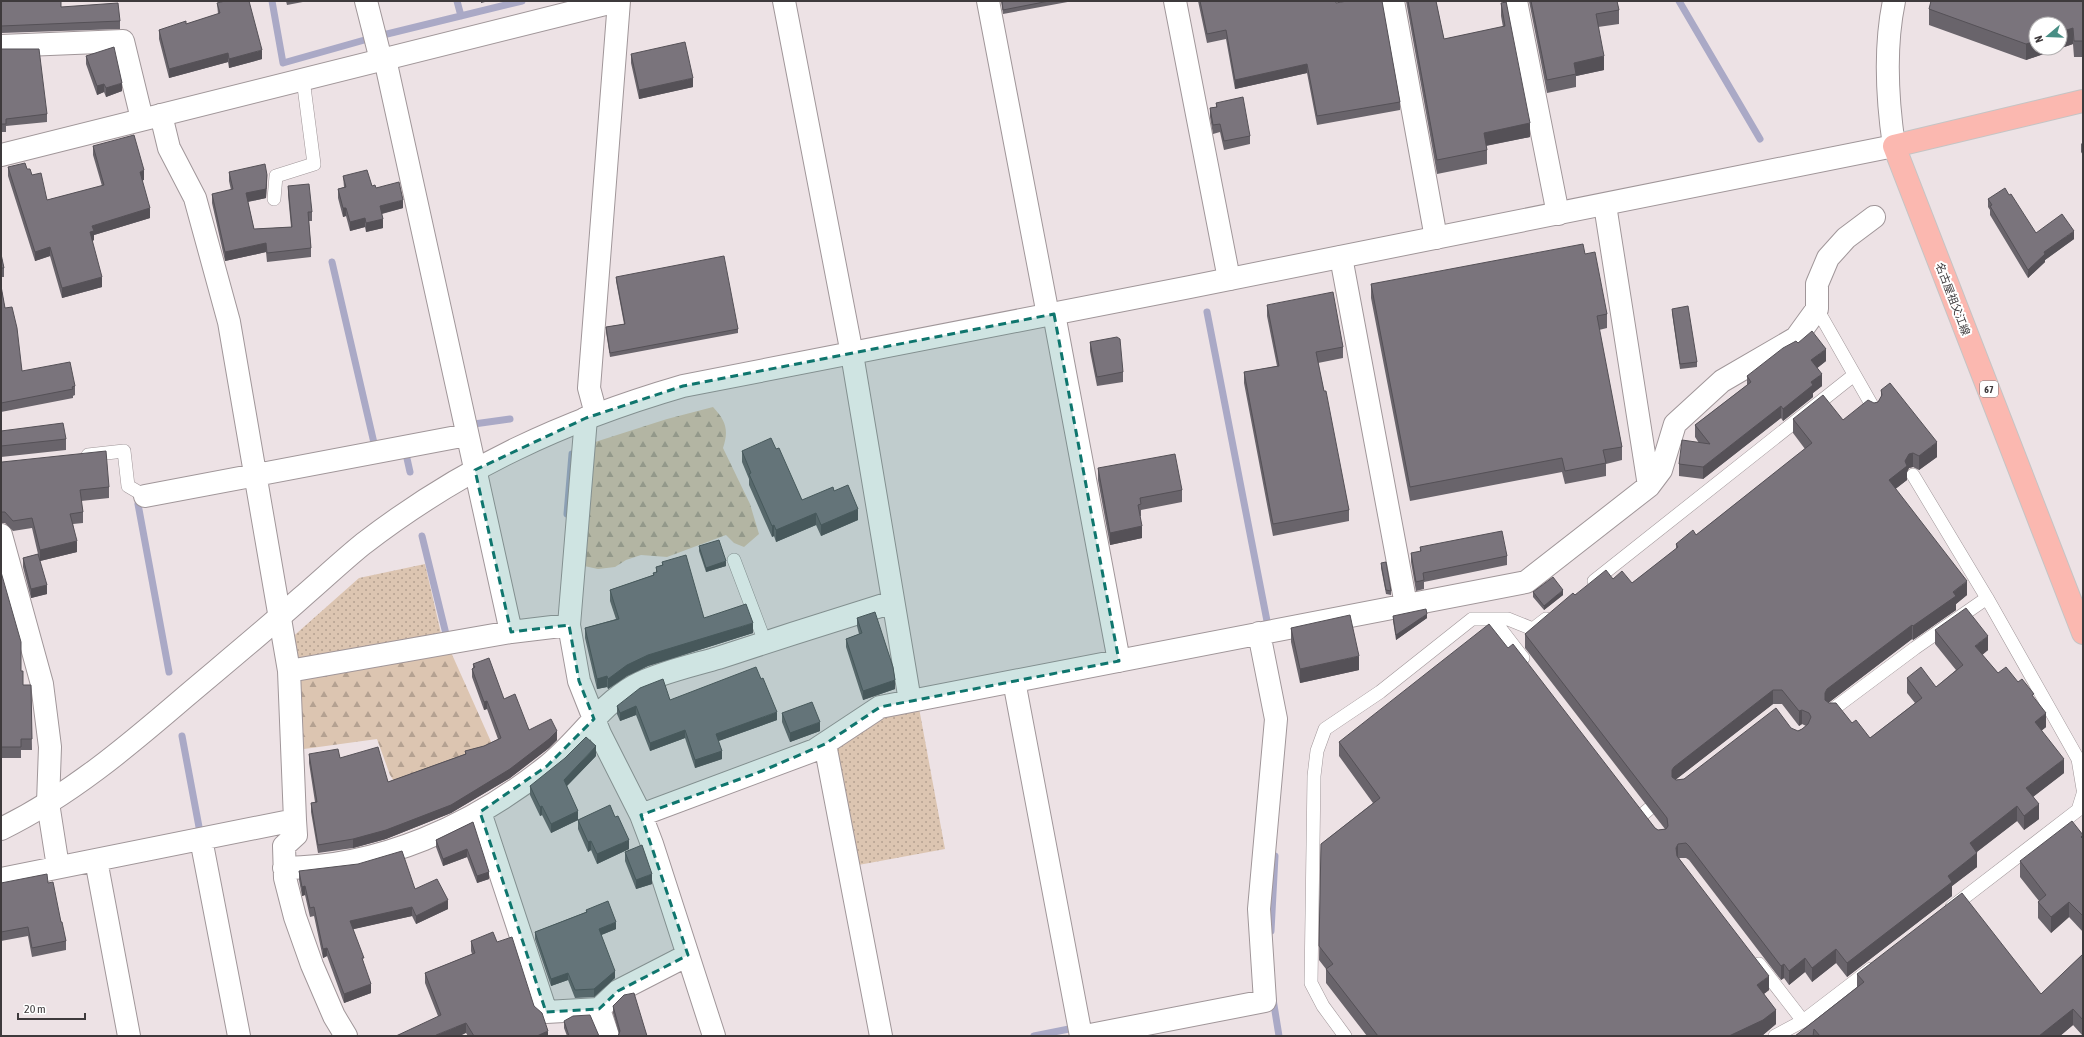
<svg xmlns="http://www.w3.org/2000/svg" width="2084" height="1037" font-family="'Asap Condensed','Noto Sans JP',sans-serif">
<defs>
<pattern id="grass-dots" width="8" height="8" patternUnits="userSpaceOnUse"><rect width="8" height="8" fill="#dcc5b1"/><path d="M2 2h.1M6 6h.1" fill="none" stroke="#b4a191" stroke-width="1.8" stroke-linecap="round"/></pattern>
<pattern id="forest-firs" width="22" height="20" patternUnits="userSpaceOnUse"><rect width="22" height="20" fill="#dcc5b1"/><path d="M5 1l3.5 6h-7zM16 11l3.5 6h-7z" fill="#b4a191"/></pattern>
</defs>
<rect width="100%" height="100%" fill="#ede2e5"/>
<path fill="url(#grass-dots)" d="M425,564L442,638L293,664L288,641L359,578Z
M919,708L945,849L853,866L831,753L886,714Z"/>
<path fill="url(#forest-firs)" d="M713,407C726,421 729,430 723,448L750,504L759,534L744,547L734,543L726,535L667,557L641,555L626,560L615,567L598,569L584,566L592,443L667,419Z
M450,650L492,744L394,781L390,775L377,739L304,749L299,682L304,677Z"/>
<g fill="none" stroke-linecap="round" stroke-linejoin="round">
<path stroke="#aaa9c6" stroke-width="7" d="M272,1L283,63L368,39
M457,1L461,16
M1679,1L1760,139
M383,35L522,1
M332,262L374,443
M1207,312L1267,621
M474,424L510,419
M406,454L410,472
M138,504L169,672
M567,514L572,454
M422,536L446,634
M182,736L199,827
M1271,931L1275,856
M1273,999L1279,1036
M1034,1036L1069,1029"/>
<g stroke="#a09699" stroke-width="14">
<path id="lane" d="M274,199L276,176L314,164L303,79
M1817,309L1874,409
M88,455L124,451L128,486L145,496
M1913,475L1987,598L2078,759L2083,789
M734,560L765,642
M1594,581L1854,375
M1493,619L1523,658
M1832,710L1915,648L1987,598
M1643,814L1649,809
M1952,907L2078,810L2083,794
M1759,964L1803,1021
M1345,1036L1323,1006L1311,983L1314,776L1317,751L1325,729L1380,692L1472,619H1508L1533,629L1546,619
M1775,1036L1803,1021L1871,969"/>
</g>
<g stroke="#a09699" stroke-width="24">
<path id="street" d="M366,1L381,60
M784,1L852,354L910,701
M988,1L1048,315
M1175,1L1229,279
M1393,1L1436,238
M1516,1L1558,214
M1,46L123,41L142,119
M385,59L511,632
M161,115L169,148L195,198L229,322L289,671
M1894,146C1887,98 1884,49 1894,1
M1605,205L1649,486
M1341,257L1406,605
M1054,314L1119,661
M596,414L589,388L619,1
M586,418L569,625L579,681L600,734L641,815L652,844L714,1036
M145,496L467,435
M1,535L42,684L50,747L48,803L58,867
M1014,681L1081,1036
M825,744L881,1036
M480,812L546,1012L599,1009L608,1036
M641,815L815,750L880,707L1526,582L1649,486L1661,470L1675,424L1722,381L1796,338L1817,309V284L1828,258L1846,238L1874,217
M295,820L296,835L284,846L285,878L295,917L312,965L334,1016L346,1036
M201,839L239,1036
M96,860L129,1036
M284,868C381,867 472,826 546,767C577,743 599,706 634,686C655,674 694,665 718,658C776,639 835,620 893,602
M1,879L295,820L289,671L511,632L569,625
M599,1009L618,991L688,955
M1085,1036L1265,1001L1259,909L1276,719L1259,633"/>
</g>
<g stroke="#a09699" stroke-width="24">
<path id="secondary" d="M1,155L617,1
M1,829C69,796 128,746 185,697C224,664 263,632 301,598C322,580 342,561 363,544C463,467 563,421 683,386L1190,287L1894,146"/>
</g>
<g stroke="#c5c4c4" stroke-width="24">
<path id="primary" d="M2083,101L1894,146L2083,633"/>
</g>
<use href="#lane" stroke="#fff" stroke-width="13"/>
<use href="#street" stroke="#fff" stroke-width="22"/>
<use href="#secondary" stroke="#fff" stroke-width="22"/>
<use href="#primary" stroke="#fbb8b0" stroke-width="22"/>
</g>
<path fill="#69646b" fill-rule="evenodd" d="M1,1L61,7L120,21V29L1,33Z
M286,1H308L287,5Z
M1001,1H1073L1003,14Z
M1198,1H1336V3L1400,102V110L1317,125L1307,73L1235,89L1226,39L1207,43Z
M1406,1H1436L1444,39L1503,27L1501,16V3H1503V1H1506L1530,137L1486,146L1487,150V164L1437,174Z
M1529,1H1617L1619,10V24L1598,27L1604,70L1576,76V87L1547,93Z
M2083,1V57H2074L2073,44L2026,60L1929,25V9Z
M217,3L262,59L229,68L228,62L169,78L159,39V30L186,24L218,14Z
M1,49L47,114V122L6,126V132H1Z
M631,54L693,87L639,99L631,63Z
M86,56L122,91L106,97L104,92L97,95L86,64Z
M1216,103L1250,136V144L1224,150L1220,132L1213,134L1210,117V108L1216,107Z
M2083,142V155L2081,152V144Z
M93,146L144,180H142L150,218L94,235V240L92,241L102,287L62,298L50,256L35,261L8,176V167L27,169L32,175L47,200L102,186L93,155Z
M229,172L267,184L266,198L248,202L254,229L291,227L288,195V186L312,212V221H309L311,248V257L267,262L266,252L225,261L212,203V194L231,190L229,181Z
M343,176L372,186L403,208L382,214L383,228L366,232L365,227L350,231L346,216L343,217L338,198V189L344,187Z
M1988,199L2036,233L2074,239L2045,260V262L2028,278L1990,215V210L1988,207Z
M1,254L4,268V277H1Z
M1585,254L1607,314V328L1599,330L1622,447V460L1606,464V476L1565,484L1562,472L1410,501L1371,298V284Z
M616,277L738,329V333L610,357L606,332V327L624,324L616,281Z
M1,286L5,308L22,371L75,386V395L73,396V398L1,412Z
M1267,305L1343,347V358L1318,363L1349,510V521L1273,536L1244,383V372L1277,366L1267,316Z
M1672,309L1697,362V367L1680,369L1672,313Z
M1090,342L1123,372V382L1097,386L1090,351Z
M1798,343L1826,361L1817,368L1822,386L1813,393V397L1783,421L1781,418L1703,479L1679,476V464L1699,443L1695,437V425L1747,385V376Z
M1881,390L1937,457L1919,470L1913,467L1909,468L1907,472V480L1895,489L1967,595L1956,604V610L1913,640L1912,639L1828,703L1870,738L1915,703L1907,693V678L1936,687L1956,670L1935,644V630L1988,650L1982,655L1998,673L2018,682L2034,698L2046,727L2041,731L2064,773L2033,797L2039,819L2024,830L2017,821L1977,852V867L1952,886V896L1847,977L1836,963L1812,982L1805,972L1789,985L1784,978L1781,980L1689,860L1686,858H1679L1769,990L1764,994L1776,1024L1763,1035L1760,1036H1367L1326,983V969L1319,960L1321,844L1373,803L1339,756V742L1508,648L1655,828L1658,830L1665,829L1525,648V634L1575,595L1613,579L1632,583L1676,549V544L1696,535L1805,449L1793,433V419L1843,420L1874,403L1878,402L1881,398ZM1773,704H1782L1799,726L1802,724L1806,726L1802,729L1684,779L1676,780H1675Z
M1,431L66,439V450L1,457Z
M776,449L802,500L834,491L858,520L821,536L816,525L776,542L774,536L772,537L749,485V479L742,462V451Z
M1,462L109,487V498L81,501L83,512V523L73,524L77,552L40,561L47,594L31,598L23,567V558L38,554L32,528L13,531L5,523H1Z
M1098,468L1182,490V502L1141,510V516H1140L1142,538L1110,545L1098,480Z
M699,546L726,566L706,572L699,551Z
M1420,547L1507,556V565L1424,582V589L1416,591L1411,562V553L1420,552Z
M662,562L704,618L753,633L648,666L627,676L608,689L607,687L597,689L585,638V628L616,619L610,601V590L653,575V573H656V567L662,565Z
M1381,563L1391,591V595L1386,594L1381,568Z
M1,572L23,685H31L32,750H21V758H1Z
M1533,592L1563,595L1544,610L1533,597Z
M1393,616L1427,618L1396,640L1393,621Z
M857,618L895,689L863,700L846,647V639L859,634L857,626Z
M1291,628L1359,670L1300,683L1291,642Z
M473,664L504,699L529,730L557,740L549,748L510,778L451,813L386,839L353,848L318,853L311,812V803L315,802L309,763V754L340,758L388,782L465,754V751L484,746L498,739L487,709L484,710L472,677V669L473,668Z
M670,700L777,720L718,741L722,759L695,768L685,738L650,751L636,715L620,721L617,714V706Z
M782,713L820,731L790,742L782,722Z
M596,756L567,786L578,820L629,849L597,864L591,850L588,852L578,829V820L551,833L542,815L540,816L530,795V786Z
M473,822L489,879L477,883L467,857L443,866L436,847V840Z
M2083,835V932L2069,917L2051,933L2038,918V902L2039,901L2020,877V861Z
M625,852L652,884L636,889L625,861Z
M299,871L415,889L448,909L416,924L412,916L353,929L364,964L371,993L344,1003L327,956L323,958L314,916L310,917L305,895L302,896L299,880Z
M1,883H48L61,922L66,941V950L32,957L28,936L1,941Z
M586,910L616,929L601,935L615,978L594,997L575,998L568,980L551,986L535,939V932L586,912Z
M471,941L497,942L534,1006L548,1036H468L466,1033L438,1016L425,983V973L472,954L471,951Z
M2083,954V1036L2073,1025L2060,1036H1795L1857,987V974L2041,994Z
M613,1006L647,1036L619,1034L613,1013Z
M564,1021L599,1036H567L564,1028Z"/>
<path fill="#555157" d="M481,1H489L481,3Z
M2073,28V44L2026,60V44L2036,41V48H2060V32Z
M262,50V59L229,68V59Z
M228,53V62L169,78V69Z
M1604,56V70L1576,76L1574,63Z
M1307,64V73L1235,89V80Z
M693,78V87L639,99V90Z
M122,83V91L106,97V88Z
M104,84V92L97,95V86Z
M1530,123V137L1484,146V133Z
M144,170V180L140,181V172Z
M267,175L266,198L246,202V193Z
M403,200V208L380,214V206Z
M150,208V218L94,235V240L90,242V232L92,226Z
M343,208H346V216L343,217Z
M365,218V227L350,231V222Z
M383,219V228L366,232V223Z
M2074,231V239L2045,260V262L2028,278V270L2044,252Z
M266,243V252L225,261V252Z
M50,247V256L35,261V252Z
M102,277V287L62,298V288Z
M1826,349V361L1811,373V360Z
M1822,374V386L1813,393V397L1783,421V409L1811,382Z
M1781,406V418L1703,479V467Z
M1937,442V457L1919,470V456Z
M1913,453V467L1909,468L1907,472V480L1889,494V480L1909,454Z
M858,509V520L821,536V525Z
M816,513V525L776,542V530Z
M774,525V536L772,537V526Z
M1142,526V538L1110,545V533Z
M77,541V552L40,561V550Z
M726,561V566L706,572V568Z
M1967,581V595L1956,604V610L1913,640V626Z
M47,585V594L31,598V589Z
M1563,590V595L1544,610V606Z
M1427,614V618L1396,640V635Z
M753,623V633L648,666L627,676L608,689V679L627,665L648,655Z
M1912,625V639L1827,704L1825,707V693L1827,689Z
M1988,636V650L1975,661V646Z
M1359,656V670L1300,683V669Z
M607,676V687L597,689V679Z
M895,680V689L863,700V691Z
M1773,690V704L1674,781L1672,784V770L1674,767Z
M487,701V709L484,710V702Z
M636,706V715L620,721V713Z
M1802,710V724L1799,726V711Z
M777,712V720L716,742V734Z
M2046,713V727L2035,736V722Z
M820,722V731L790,742V733Z
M685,730V738L650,751V743Z
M557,731V740L549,748L510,778L451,813L386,839L353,848V839Z
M596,746V756L564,789V780Z
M722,751V759L695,768V760Z
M2064,759V773L2026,802V788Z
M2039,804V819L2024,830V816Z
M542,806V815L540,816V807Z
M2017,806V821L1970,857V843Z
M578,811V820L551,833V824Z
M629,840V849L597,864V854Z
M591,841V850L588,852V842Z
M1678,844V858L1676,862V848Z
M467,849V857L443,866V859Z
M1977,853V867L1952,886V896L1847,977V963L1948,876Z
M489,872V879L477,883V876Z
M652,874V884L636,889V880Z
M305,886V895L302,896V887Z
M448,900V909L416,924V916Z
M2069,902V917L2051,933V917Z
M412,907V916L350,930V921Z
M616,922V929L599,936V929Z
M327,948V956L323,958V949Z
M1836,949V963L1812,982V968Z
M1805,958V972L1789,985V971Z
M1784,964V978L1781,980V966Z
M615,971V978L594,997V989Z
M568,973V980L551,986V979Z
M1769,976V990L1757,999V985Z
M371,984V993L344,1003V994Z
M2073,1009V1025L2060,1036H2039Z
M1776,1010V1024L1763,1035L1760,1036H1729Z
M466,1023V1033L460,1036H436V1035Z
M548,1031V1036H537Z"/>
<path fill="#7a747c" stroke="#555157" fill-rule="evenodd" d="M1,1H61V7L118,3L120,21L1,26Z
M225,1H249L262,50L229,59L228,53L169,69L159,30L186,21V24L220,13L217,3Z
M1002,1H1049L1003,10Z
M1200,1H1336V3L1347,1H1382L1400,102L1317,116L1307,64L1235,80L1226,30L1207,34Z
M1408,1H1436L1444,39L1505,26L1501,3L1506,2L1505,1H1506L1530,123L1484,133L1487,150L1437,160Z
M1531,1H1617L1619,10L1596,14L1604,56L1574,63L1576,74L1547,80Z
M1931,1H2083V41H2074L2073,28L2060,32V24H2036V41L2026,44L1929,9Z
M685,42L693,78L639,90L631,54Z
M114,47L122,83L106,88L104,84L97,86L86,56Z
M1,49H39L47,114L6,119V124H1Z
M1243,97L1250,136L1224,141L1220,124L1213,125L1210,108L1217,107L1216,103Z
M134,135L144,170L140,172L150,208L92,226L94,231L90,232L102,277L62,288L50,247L35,252L8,167L25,163L27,169H30L32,175L41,173L47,200L104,185L93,146Z
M265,164L267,175L266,189L246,193L254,229L292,227L288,186L309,184L312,212H308L311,248L267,253L266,243L225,252L212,194L233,189L229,172Z
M367,170L372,186L375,185L376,188L399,182L403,200L380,206L383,219L366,223L365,218L350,222L346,208H343L338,189L346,187L343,176Z
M2005,188L2009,195L2011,194L2036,233L2062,214L2074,231L2044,252L2045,254L2028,270L1990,206L1992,205L1988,199Z
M1583,244L1585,254L1595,252L1607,314L1597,316L1622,447L1603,450L1606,463L1565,471L1562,458L1410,487L1371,284Z
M1,254L4,268H1Z
M724,256L738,329L610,353L606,327L625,324L616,277Z
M1,286L5,308L12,307L17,328L22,371L70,362L75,386L72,387L73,389L1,403Z
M1333,292L1343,347L1316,352L1324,391H1326L1349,510L1273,524L1244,372L1279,366L1267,305Z
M1688,306L1697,362L1680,364L1672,309Z
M1812,331L1826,349L1811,360L1822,374L1811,382L1813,385L1783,409L1781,406L1703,467L1679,464L1682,440L1710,444L1695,425L1751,382L1747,376L1783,348L1796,341L1798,343Z
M1117,337L1120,339L1123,372L1097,377L1090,342Z
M1890,383L1937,442L1919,456L1913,453L1909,454L1905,461L1907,466L1889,480L1967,581L1953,592L1956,596L1913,626L1912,625L1827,689L1825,693V700L1829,703H1836L1852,723L1856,720L1870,738L1922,698L1907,678L1921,667L1936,687L1963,665L1935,630L1966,608L1988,636L1975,646L1998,673L2006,667L2018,682L2022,679L2034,694L2032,695L2046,713L2035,722L2064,759L2026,788L2039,804L2024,816L2017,806L1970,843L1977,853L1948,876L1952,882L1847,963L1836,949L1812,968L1805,958L1789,971L1784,964L1781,966L1689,846L1686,843L1678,844L1676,848L1677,856L1769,976L1757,985L1776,1010L1763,1020L1729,1036H1378L1326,969L1333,964L1319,946L1321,844L1380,798L1339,742L1489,624L1508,648L1513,644L1655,828L1658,830L1666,829L1668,826L1667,818L1525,634L1573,593L1575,595L1606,570L1613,579L1622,571L1632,583L1678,547L1676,544L1693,530L1696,535L1812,443L1793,419L1823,395L1843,420L1868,400L1874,403L1878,402L1882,395L1881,390ZM1773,690H1782L1799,711L1802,710L1809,713L1811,717L1808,724L1802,729L1798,731L1791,728L1776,708L1684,779L1676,780L1672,777V770L1674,767Z
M63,423L66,439L1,446V431Z
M771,438L776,449L779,448L802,500L833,487L834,491L848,485L858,509L821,525L816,513L776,530L774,525L772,526L749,474L751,473L742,451Z
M106,451L109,487L80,490L83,512L70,514L77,541L40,550L32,518L13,521L5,512H1V462H2Z
M1175,454L1182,490L1140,498L1141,504L1138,505L1142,526L1110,533L1098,468Z
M1502,531L1507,556L1423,573L1424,580L1416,582L1411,553L1421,551L1420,547Z
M719,540L726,561L706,568L699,546Z
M38,554L47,585L31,589L23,558Z
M686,555L704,618L746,604L753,623L648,655L627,665L608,679L607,676L597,679L585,628L619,619L610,590L654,575L653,573L657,572L656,567L663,565L662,562Z
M1386,562L1391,591L1386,590L1381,563Z
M1,572L21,642V671H23V685H31L32,739H21V747H1Z
M1553,577L1563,590L1544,606L1533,592Z
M1426,609L1427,614L1396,635L1393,616Z
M875,612L893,667L895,680L863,691L846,639L862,633L857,618Z
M1350,615L1359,656L1300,669L1291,628Z
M489,658L504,699L515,694L529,730L551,719L557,731L549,739L510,769L451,805L386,830L353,839L318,845L311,803L317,802L309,754L338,749L340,758L378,747L388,782L466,754L465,751L484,746L501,738L487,701L484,702L472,669L475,667L473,664Z
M756,667L761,679L763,678L777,712L716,734L722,751L695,760L685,730L650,743L636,706L620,713L617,706L640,688L663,679L670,700Z
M812,702L820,722L790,733L782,713Z
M586,737L596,746L564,780L578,811L551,824L542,806L540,807L530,786L565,758Z
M610,805L615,817L618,816L629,840L597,854L591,841L588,842L578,820Z
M2072,821L2083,835L2081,837L2083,839V916L2069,902L2051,917L2038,902L2046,895L2020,861Z
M473,822L489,872L477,876L467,849L443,859L436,840Z
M642,845L652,874L636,880L625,852Z
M402,851L415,889L437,879L448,900L416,916L412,907L350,921L364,958H362L371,984L344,994L327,948L323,949L314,907L310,908L305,886L302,887L299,871L358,864Z
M47,874L48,883L53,882L61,922H62L66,941L32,948L28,927L1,932V883Z
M1962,893L2041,994L2083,954V1020L2073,1009L2039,1036H1820L1814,1029L1813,1036H1795L1864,982L1857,974Z
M608,901L616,922L599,929L615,971L594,989L575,990L568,973L551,979L535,932L587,912L586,910Z
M493,932L497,942L512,937L534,1006L542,1013L548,1031L537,1036H474L466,1023L436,1035L437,1036H396L441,1015L425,973L475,953L471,941Z
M634,993L647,1036H618L620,1031L613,1006L624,995Z
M590,1015L599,1036H569L564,1021L573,1016Z"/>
<path fill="#0f766e" fill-opacity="0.2" stroke="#0f766e" stroke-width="3" stroke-dasharray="8 5" stroke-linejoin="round" d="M1054,314L1119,661L880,707L825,744L762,771L641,815L688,955L618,991L599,1009L546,1012L480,812L547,766L594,719L579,681L569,625L511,632L475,470L586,418L683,386Z"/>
<g text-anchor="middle" stroke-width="4" stroke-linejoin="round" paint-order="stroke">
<rect fill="#fff" stroke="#787576" stroke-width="1" x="1980" y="381" width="18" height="16" rx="3"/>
<g font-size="10" font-weight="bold" fill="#3e3a3c">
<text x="1989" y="393">67</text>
</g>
<g font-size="11" fill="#3e3a3c" stroke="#fff">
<text transform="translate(1953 299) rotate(69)" y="4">名古屋祖父江線</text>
</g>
</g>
<rect width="2084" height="1037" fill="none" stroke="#3e3a3c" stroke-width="4"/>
<g transform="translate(2048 36) rotate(251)"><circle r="19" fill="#ffffff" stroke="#b2b0b1"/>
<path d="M0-3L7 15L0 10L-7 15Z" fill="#488e85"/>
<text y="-6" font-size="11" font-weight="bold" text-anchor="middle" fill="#3e3a3c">N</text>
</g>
<path d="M18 1013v6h67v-6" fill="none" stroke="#3e3a3c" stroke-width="2"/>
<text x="24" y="1013" font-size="12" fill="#3e3a3c" stroke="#ffffff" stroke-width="3" paint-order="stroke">20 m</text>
</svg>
